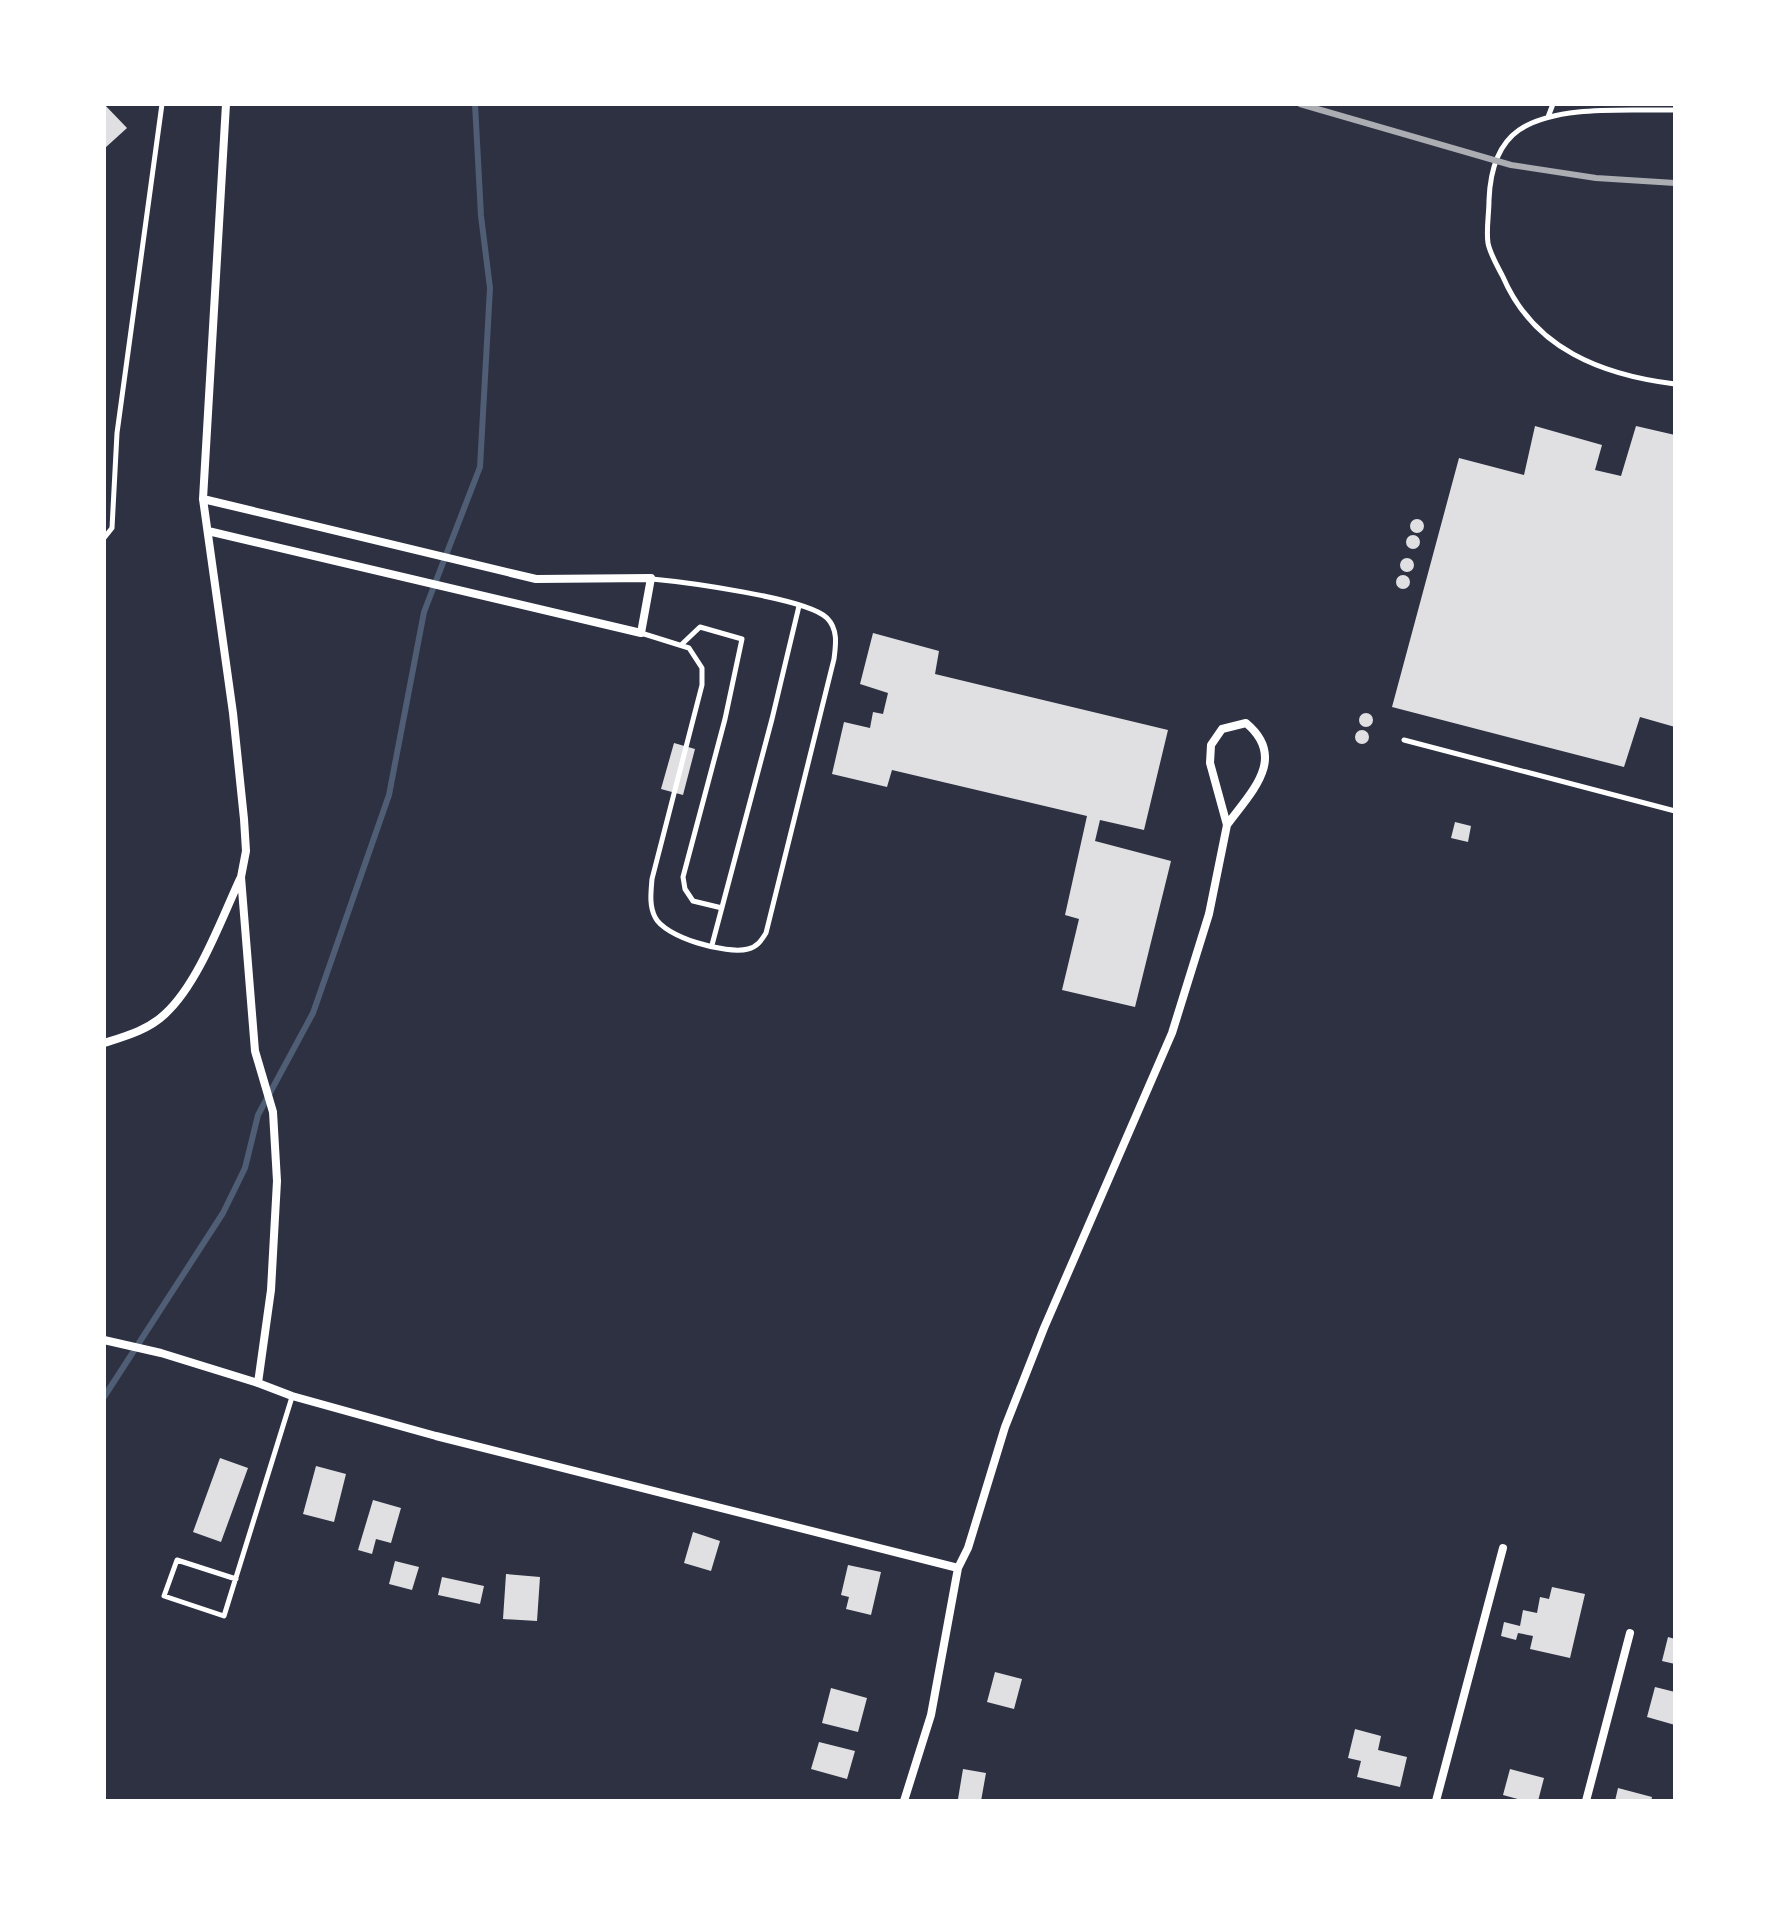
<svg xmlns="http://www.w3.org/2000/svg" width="1779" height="1905" font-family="'Alegreya Sans',sans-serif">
<rect width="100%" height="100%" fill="#2d3142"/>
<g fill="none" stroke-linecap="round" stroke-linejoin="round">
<path stroke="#4f5d75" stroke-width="6" d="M104,1397L223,1213L245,1168L258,1115L313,1013L389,795L424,612L480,467L490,288L481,216L475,104"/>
</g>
<path fill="#e0e0e3" d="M104,104L127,128L105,148L104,146Z
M1535,426L1602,445L1595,470L1621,476L1636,426L1675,435V727L1640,717L1624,767L1392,707L1459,458L1524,475Z
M1410 526a7 7 0 1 1 14 0a7 7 0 1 1-14 0Z
M1406 542a7 7 0 1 1 14 0a7 7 0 1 1-14 0Z
M1400 565a7 7 0 1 1 14 0a7 7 0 1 1-14 0Z
M1396 582a7 7 0 1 1 14 0a7 7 0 1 1-14 0Z
M873,633L939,651L935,674L1168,730L1144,830L1100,820L1095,841L1171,861L1135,1007L1062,990L1079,919L1065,915L1087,816L892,770L887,787L832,774L844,722L870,728L873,712L883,714L888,693L860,684Z
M1359 720a7 7 0 1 1 14 0a7 7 0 1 1-14 0Z
M1355 737a7 7 0 1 1 14 0a7 7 0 1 1-14 0Z
M674,743L695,749L683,795L661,789Z
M1455,822L1471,826L1468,842L1451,838Z
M220,1458L248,1468L221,1542L193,1532Z
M316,1466L346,1474L334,1522L303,1514Z
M373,1500L401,1508L391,1543L376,1539L372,1554L358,1550Z
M693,1532L720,1541L711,1571L684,1563Z
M395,1561L419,1567L412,1590L389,1584Z
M848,1565L881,1572L871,1615L846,1609L849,1597L841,1595Z
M506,1574L540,1577L537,1621L503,1619Z
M442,1577L484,1586L480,1604L438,1595Z
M1552,1587L1585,1594L1570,1658L1530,1649L1533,1636L1518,1633L1516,1640L1501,1636L1504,1622L1520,1626L1523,1610L1537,1613L1540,1597L1549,1599Z
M1668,1637L1675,1639V1664L1662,1661Z
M995,1672L1022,1679L1014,1709L987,1702Z
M1655,1687L1675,1692V1725L1647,1717Z
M831,1688L867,1698L858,1732L822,1723Z
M1355,1729L1381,1736L1378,1750L1407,1757L1400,1787L1357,1777L1361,1761L1348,1758Z
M819,1742L855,1751L847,1779L811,1769Z
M963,1769L986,1773L981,1801L958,1799Z
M1510,1769L1544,1778L1538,1801H1525L1503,1795Z
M1618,1788L1652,1797L1651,1801H1615Z"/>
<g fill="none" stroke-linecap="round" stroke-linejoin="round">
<path stroke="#fff" stroke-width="5" d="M1675,110C1630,111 1557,104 1519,130C1496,146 1490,174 1489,200C1489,214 1486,230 1488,243C1490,254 1498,267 1503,277C1534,349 1602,375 1675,384
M1548,117L1553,104
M104,538L112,528L117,433L162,104
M641,633L689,648L702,668V685L652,879C651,892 649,905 655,917C664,937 727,955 748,949C757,947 761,941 766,933L834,659C836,644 838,629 827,618C807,598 684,582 652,579
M681,645L700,627L742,639L725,719L683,877L685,889L693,901L722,908
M1404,740L1675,811
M712,945L772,719L799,606
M236,1579L177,1560L164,1596L224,1616L292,1397"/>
<path stroke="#fff" stroke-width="8" d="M226,104L203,499L233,713L244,819L246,851L241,877L255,1051L273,1112L277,1181L271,1290L258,1383
M203,499L536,579L651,578L641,633L208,531
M104,1043C126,1036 148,1030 165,1014C198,984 221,920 240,879
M104,1340L161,1353L258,1383L292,1396L436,1436L958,1568
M904,1801L931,1715L958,1568L968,1548L1005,1427L1044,1328L1172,1033L1209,914L1227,825L1210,763L1211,745L1222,729L1246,723C1288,758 1251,792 1227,825
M1436,1801L1503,1548
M1586,1801L1630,1633"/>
<path stroke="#abadb3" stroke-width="6" d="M1300,104L1511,165L1596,178L1675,183"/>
</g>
<rect width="1779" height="1905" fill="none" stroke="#ffffff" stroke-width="212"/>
</svg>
